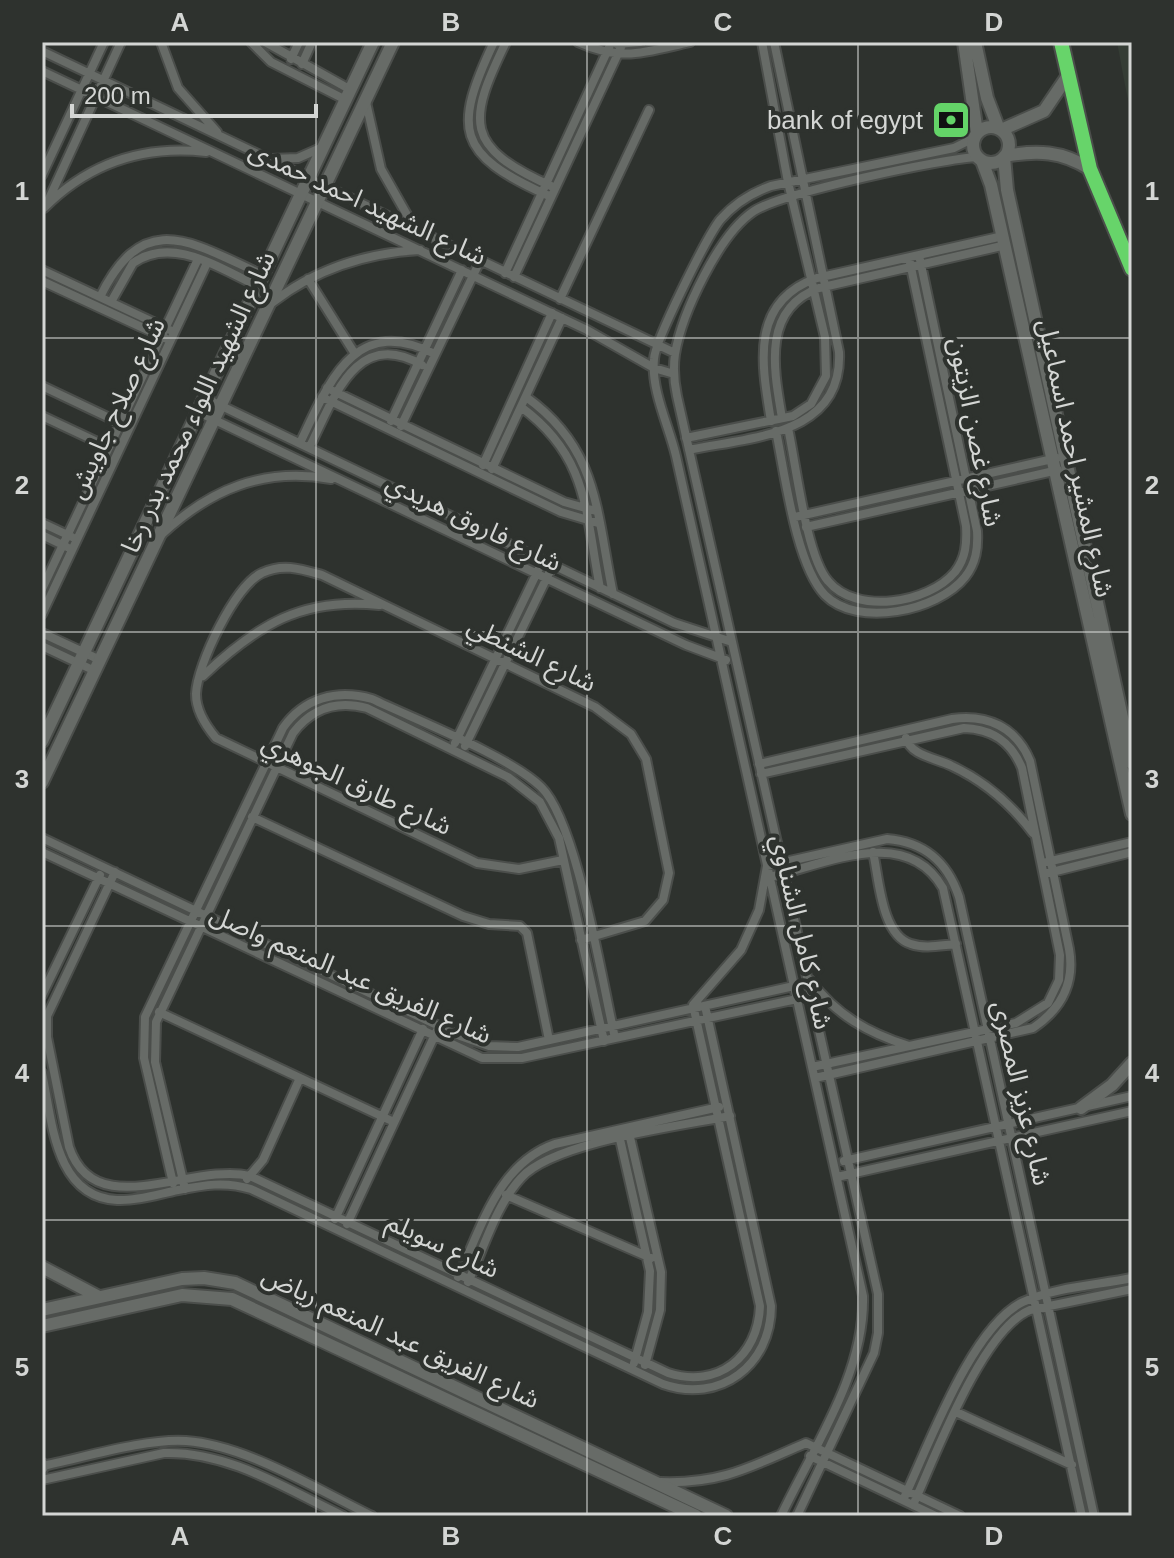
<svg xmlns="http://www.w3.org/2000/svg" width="1174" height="1558" font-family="Helvetica,'Noto Sans Arabic',sans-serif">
<rect width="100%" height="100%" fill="#2e322e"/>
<path fill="#353d35" d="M1117,42H1132V118L1125,85Z"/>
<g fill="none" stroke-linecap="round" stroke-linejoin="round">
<g stroke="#4b4e4b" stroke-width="12">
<path id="street" d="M161,42L178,88L217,132
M251,42L271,62L346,100
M265,42L351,90
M494,42C453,129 456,154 547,195
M506,42C467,122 464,147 551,186
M578,42C622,62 645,52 690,42
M617,44L640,42
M42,51L675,353
M291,59L299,42
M302,64L312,42
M42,71L587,330L654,368L674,374
M366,102L381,169L415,229
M271,159L298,158L323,147
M42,175L104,42
M48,201L121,42
M44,208C89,163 143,145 206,152
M42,270L170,330
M505,273L611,43
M514,277L622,45
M308,279L355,354
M42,281L165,338
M100,297C144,207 192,243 263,275
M560,299L649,110
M111,302L133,263C173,235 220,269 258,286
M273,302C316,269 366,253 420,250
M42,386L120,423
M327,388L564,502L596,511
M322,397L561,512L598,523
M526,397C599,449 596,512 613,594
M205,398L674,623L732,642
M521,407C589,457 585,511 600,588
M198,412L686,645L726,660
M42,416L108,447
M782,418C774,371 761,309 819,288L1006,245
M391,421L462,270
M771,421C762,365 749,302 817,278L1003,236
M401,426L480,261
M788,428C796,464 806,556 828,581C856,615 928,604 955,572C966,558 967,543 966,526L909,258
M776,431C785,474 796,565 825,595C857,628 938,611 965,577C976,563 978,548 977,531L919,255
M686,438L793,416L811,404L826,376L825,337L788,182L762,42
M300,443C329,383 354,313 435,354
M309,448C333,401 355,326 422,365
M689,450C750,437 843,436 839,352L774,42
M483,465L552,313
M492,469L562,318
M795,517L1057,458
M42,523L72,537
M806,527L1058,470
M162,534C211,489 264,467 331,479
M42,535L67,547
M42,589L198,259
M42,614L207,263
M42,633L100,660
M42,646L95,671
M203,676C257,625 302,597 379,605
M906,738C911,756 936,758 952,766C984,781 1011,804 1033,833
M455,743L543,560
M465,746L553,565
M759,764L952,719C987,714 1016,727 1030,761L1069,949C1075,983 1061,1009 1033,1028L815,1078
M761,774L964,728C992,729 1011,741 1022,768L1060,955L1059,980L1048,1003L1016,1023L812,1067
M252,817L463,916L489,924L520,926L527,933L549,1040
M42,838L460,1036L489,1046L518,1047L794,986
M42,852L482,1058H522L797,999
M873,852C879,878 881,935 911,944C925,949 942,945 956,944
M563,860L519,869L477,863L216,738C205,725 196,711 196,694C197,665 235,585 262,573C283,563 301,569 322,575L595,707L631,734L646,759L669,873L663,900L645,921L581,940
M1047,862L1132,842
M115,872L47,1016V1037L69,1147C95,1225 191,1162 250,1176L668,1373C718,1389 758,1357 760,1306L693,1005L741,950L759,910L767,866L887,839C924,842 947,861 959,897L1094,1516
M1048,873L1132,852
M770,877C826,864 906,824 943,888L1082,1516
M810,980C836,1015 868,1033 909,1046
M42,995L100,875
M159,1012L394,1122
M42,1073C52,1118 54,1197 117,1200C137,1201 158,1194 178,1190C204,1185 225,1181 251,1189L663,1384C720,1404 771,1365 771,1306L705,1006
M629,1133L661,1272L660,1310L645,1365
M619,1135L650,1271L648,1312L634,1363
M844,1161L1132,1096
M837,1177L1132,1111
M247,1179L263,1160L300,1078
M173,1183L144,1058L145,1017L283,728C304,698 337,689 372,699C416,720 509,756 541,787C577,822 602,982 615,1038
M185,1189L155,1062L156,1022L293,733C312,708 337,700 367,708L508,777L540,802L559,838L604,1041
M506,1195L651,1258
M335,1219L423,1029
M347,1224L439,1026
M458,1277C482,1227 498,1164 555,1144L719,1107
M468,1282C484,1248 496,1205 521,1178C553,1142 680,1126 730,1116
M956,1412L1072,1465
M810,1456L936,1516
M42,1466C82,1458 147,1438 186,1441C246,1445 318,1490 372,1516
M42,1480L164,1453C229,1451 286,1489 343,1516
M661,1482C723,1484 752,1466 806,1443L960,1516
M903,1500C928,1448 971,1327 1023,1302C1055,1287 1098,1285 1132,1278
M913,1505C935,1457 982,1329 1030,1310L1132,1289
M781,1516C813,1448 865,1374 863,1296L676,456C669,426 651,391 654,359C655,340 707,237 720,220C734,204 751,193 771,186L954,148L976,137
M797,1516L874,1353L878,1333V1294L677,396C674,382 673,368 675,354C682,313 719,234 754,211C782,193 943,158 979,157"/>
</g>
<g stroke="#4b4e4b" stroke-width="16">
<path id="secondary" d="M964,42L977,133
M975,42L987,98L998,127
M973 145a18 18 0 1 1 36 0a18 18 0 1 1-36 0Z
M1001,130L1044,111L1067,77
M1005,156C1037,150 1062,151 1090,169
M1004,157L1007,190L1132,763
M982,161L991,185L1132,814
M42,741L373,42
M42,782L393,42
M1081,1108L1112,1085L1132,1063
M42,1267L99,1297
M42,1310L182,1279L204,1278L235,1283L726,1516
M42,1326L182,1295L232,1299L696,1516
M42,1465V1467"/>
</g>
<g stroke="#4b4e4b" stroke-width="18">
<path id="highway" d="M1061,42L1090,169L1132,269"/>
</g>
<use href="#street" stroke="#676b67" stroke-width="8"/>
<use href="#secondary" stroke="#676b67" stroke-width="12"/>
<use href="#highway" stroke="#67d46a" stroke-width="14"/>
</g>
<path fill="none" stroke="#d4d6d4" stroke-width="2" stroke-opacity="0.55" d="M316,42V1516M587,42V1516M858,42V1516M42,338H1132M42,632H1132M42,926H1132M42,1220H1132"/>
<defs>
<g id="bank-square" transform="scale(2)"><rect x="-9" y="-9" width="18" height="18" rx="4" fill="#64d468" stroke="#2e322e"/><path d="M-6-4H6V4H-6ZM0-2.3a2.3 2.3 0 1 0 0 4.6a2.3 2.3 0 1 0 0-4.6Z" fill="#111"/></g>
</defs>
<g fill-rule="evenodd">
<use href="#bank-square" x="951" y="120"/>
</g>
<g text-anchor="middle" stroke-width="8" stroke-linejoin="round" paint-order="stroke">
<g font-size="26" fill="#d4d6d4" stroke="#2e322e" text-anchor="end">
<text x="923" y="129">bank of egypt</text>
</g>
<g font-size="26" fill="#d4d6d4" stroke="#2e322e">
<text transform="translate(368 203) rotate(25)" y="9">شارع الشهيد احمد حمدى</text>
<text transform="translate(198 402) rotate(-65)" y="9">شارع الشهيد اللواء محمد بدر رخا</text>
<text transform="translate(116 408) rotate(-65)" y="9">شارع صلاح جاويش</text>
<text transform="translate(976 432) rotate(79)" y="9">شارع غصن الزيتون</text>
<text transform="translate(1076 458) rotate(78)" y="9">شارع المشير احمد اسماعيل</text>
<text transform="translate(474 522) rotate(26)" y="9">شارع فاروق هريدي</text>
<text transform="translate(532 654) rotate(26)" y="9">شارع الشنطي</text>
<text transform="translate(357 784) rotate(25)" y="9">شارع طارق الجوهري</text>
<text transform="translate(802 932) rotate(77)" y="9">شارع كامل الشناوي</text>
<text transform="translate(351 974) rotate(24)" y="9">شارع الفريق عبد المنعم واصل</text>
<text transform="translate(1022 1093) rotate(77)" y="9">شارع عزيز المصرى</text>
<text transform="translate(443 1245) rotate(25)" y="9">شارع سويلم</text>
<text transform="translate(401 1337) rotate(25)" y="9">شارع الفريق عبد المنعم رياض</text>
</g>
</g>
<rect width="1174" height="1558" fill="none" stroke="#2e322e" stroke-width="88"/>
<path d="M72 104v12h244v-12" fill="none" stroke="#d4d6d4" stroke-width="4"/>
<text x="84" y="104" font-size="24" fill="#d4d6d4" stroke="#2e322e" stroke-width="6" paint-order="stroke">200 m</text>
<rect x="44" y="44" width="1086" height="1470" fill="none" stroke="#d4d6d4" stroke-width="3"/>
<g font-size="26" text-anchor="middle" font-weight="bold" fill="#d4d6d4">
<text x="180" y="31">A</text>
<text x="451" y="31">B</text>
<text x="723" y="31">C</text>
<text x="994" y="31">D</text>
<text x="22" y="200">1</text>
<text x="1152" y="200">1</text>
<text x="22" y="494">2</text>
<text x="1152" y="494">2</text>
<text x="22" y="788">3</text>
<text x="1152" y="788">3</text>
<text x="22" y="1082">4</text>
<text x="1152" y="1082">4</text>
<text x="22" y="1376">5</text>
<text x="1152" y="1376">5</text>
<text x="180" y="1545">A</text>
<text x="451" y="1545">B</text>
<text x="723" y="1545">C</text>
<text x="994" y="1545">D</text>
</g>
</svg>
